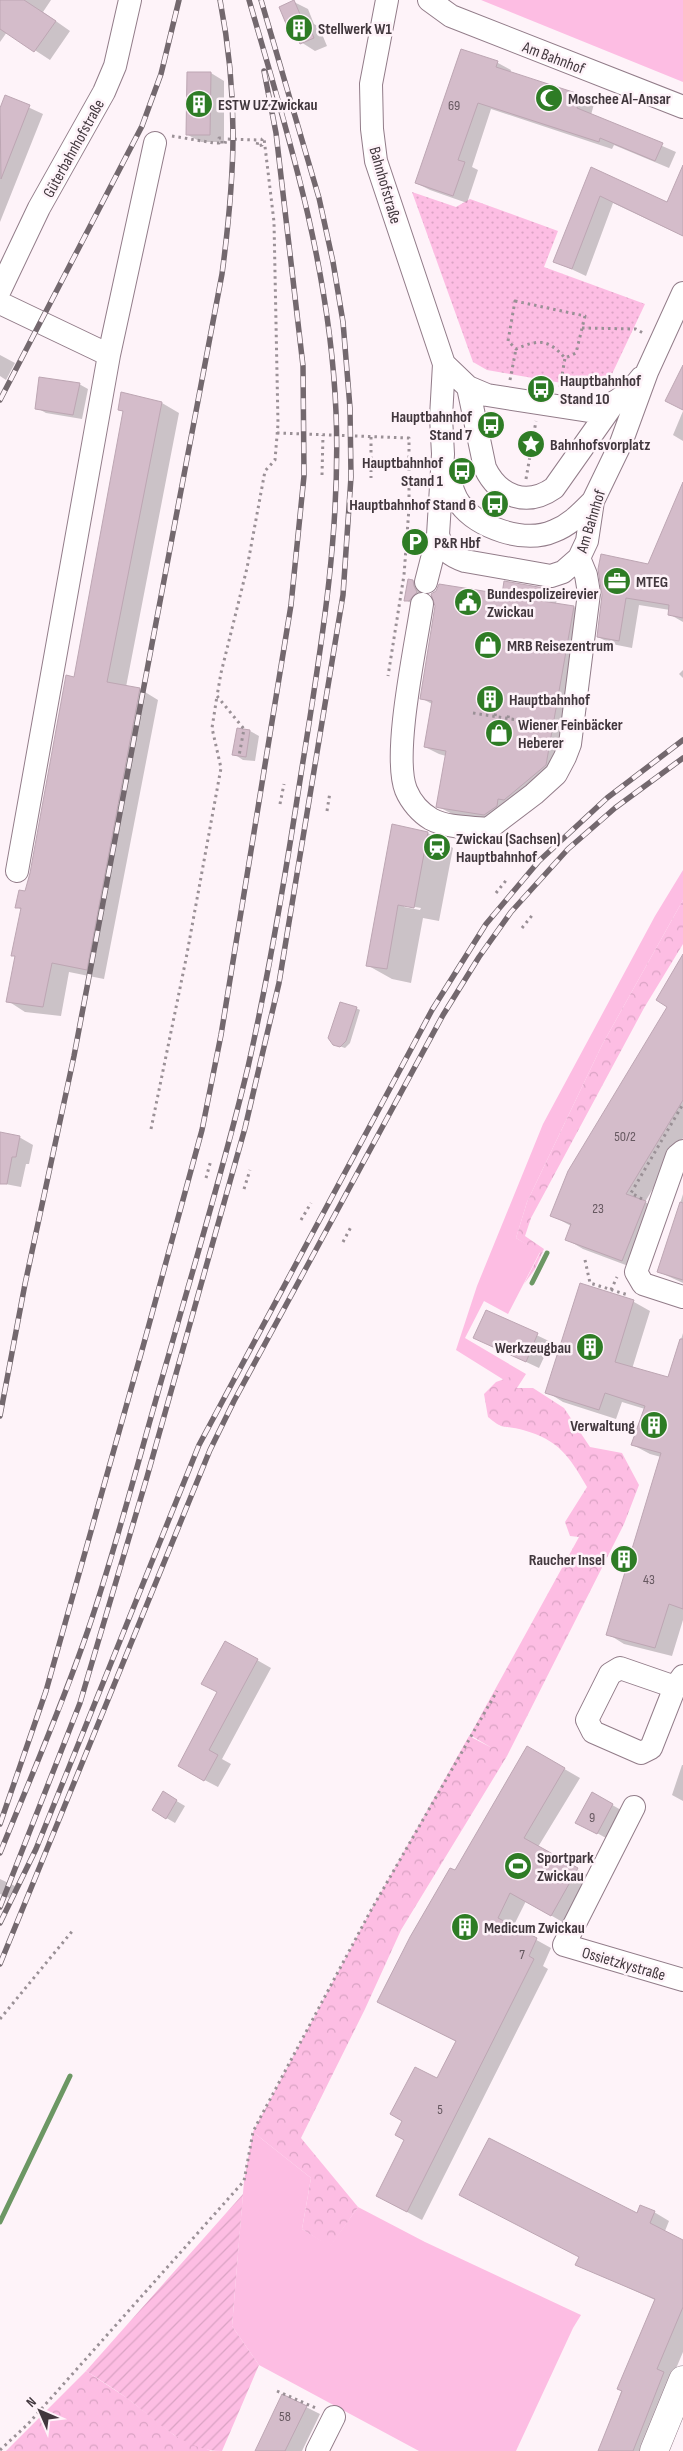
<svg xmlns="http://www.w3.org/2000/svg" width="683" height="2451" font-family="'Sofia Sans Condensed',sans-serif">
<defs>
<pattern id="forest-crowns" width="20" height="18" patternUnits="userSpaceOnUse" patternTransform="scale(1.25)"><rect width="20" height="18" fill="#fdbde3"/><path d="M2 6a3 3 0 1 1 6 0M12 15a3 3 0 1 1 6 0" fill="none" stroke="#daa3c4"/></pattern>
<pattern id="park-dots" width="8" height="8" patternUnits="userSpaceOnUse" patternTransform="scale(1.25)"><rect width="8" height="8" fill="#fdbde3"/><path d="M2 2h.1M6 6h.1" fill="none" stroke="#daa3c4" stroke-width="1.8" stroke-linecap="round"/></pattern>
<pattern id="garden-furrows" width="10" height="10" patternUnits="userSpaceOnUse" patternTransform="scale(1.25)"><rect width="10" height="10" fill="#fdbde3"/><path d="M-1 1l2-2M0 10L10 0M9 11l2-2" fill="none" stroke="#daa3c4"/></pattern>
</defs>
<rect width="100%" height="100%" fill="#fef3f9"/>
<path fill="#fdbde3" d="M481,0H683V82Z
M683,870V900L602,1045L527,1202L516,1238L540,1252L508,1314L484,1301L465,1338L526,1374L517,1388L456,1350L477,1286L543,1124L655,916Z
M253,2132L311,2178L302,2229L330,2246L358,2207L425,2242L581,2315L573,2328L516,2451H419L259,2365L232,2326L244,2181Z"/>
<path fill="url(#forest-crowns)" d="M683,900V944L644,1008L531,1218L525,1236L544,1249L535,1269L524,1284L540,1253L516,1238L527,1202L602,1045Z
M510,1377L517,1388H533L564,1408L590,1447L622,1453L639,1485L624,1524L507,1756L401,1930L365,2009L301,2138L358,2207L330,2247L302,2229L311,2178L253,2132L370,1912L469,1736L492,1748L470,1735L579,1537L570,1536L565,1522L587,1487C569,1456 559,1440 523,1430C503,1424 506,1432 488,1417L484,1394L496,1382Z
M86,2371L127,2398L174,2435L211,2451H6Z"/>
<path fill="url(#park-dots)" d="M412,192L456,207L470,199L558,231L544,267L645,304L612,374L591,388L487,370L473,362Z"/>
<path fill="url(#garden-furrows)" d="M243,2194L232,2326L259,2365L222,2451C184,2451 156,2420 128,2399C115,2389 100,2380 86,2371Z"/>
<path fill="#0003" fill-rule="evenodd" d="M0,0H51L43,12L70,31L50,60L7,32L0,42Z
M294,2L308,9L314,24L319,27L327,46L315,51L293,37Z
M461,50L498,63L511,70L510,73L581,96L594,104L591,115L676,152L669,168L614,145L612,149L491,109L472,167L478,170L467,203L430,190L416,183Z
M211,73L224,81V142H201L188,135Z
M6,97L43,114L0,222V111Z
M683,168V236L613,203L586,276L554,261L592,169L667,203Z
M0,355L15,363L6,380L0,376Z
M79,384L88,389L82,419L46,413L37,408Z
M162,403L179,413L126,687L140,689L158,700L104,979L69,972L61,1016L25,1012L8,1001L16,957L12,955L22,910L17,907L26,892L31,874L76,678L124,412L120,410Z
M683,411V441L673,435Z
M683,485V622L669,614L670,610L639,605L632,648L612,644L598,637L649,565Z
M413,581L426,589L427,595L419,608L406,600Z
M505,583L544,589L557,597L556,604L574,607L587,615L559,773L498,822L452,814L439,807L446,756L439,754L425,747L432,704L421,698L503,596Z
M683,670V678L679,674Z
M238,729L250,731L259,736L255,761L243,760L234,754Z
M393,825L428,833L453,848L439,921L423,918L411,983L392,979L367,965ZM404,905L421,908L420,910L404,907Z
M683,957V1138L645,1202L663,1212L639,1270L583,1249L566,1239L571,1226L551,1215L669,1006Z
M356,1008L360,1010L350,1043L345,1048L339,1046Z
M0,1133L19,1137L33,1145L29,1164H26L21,1187L0,1183Z
M683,1194V1283L659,1272Z
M581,1285L634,1302L650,1311L632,1369L669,1379L683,1333V1620L672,1656L624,1644L608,1634L661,1457L650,1454L633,1445L645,1409L622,1402L616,1419L563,1402L547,1392Z
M486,1311L551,1342L539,1368L475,1338Z
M257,1660L271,1668L222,1759L231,1764L218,1787L193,1774Z
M528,1748L580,1778L538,1847L592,1878L566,1924L526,1901L513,1927L551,1948L543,1966L548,1969L422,2220L377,2196L457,2042L379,2002Z
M682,1765H683V1801L672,1795Z
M163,1793L185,1806L175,1823L153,1810Z
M593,1794L621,1810L606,1838L586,1827Z
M0,1879L17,1887L12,1899L0,1894Z
M654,2212L669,2221L665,2231L683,2241V2352L672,2378L651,2451H599L655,2300L577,2264L638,2214Z
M306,2407L320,2414L302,2451H257Z"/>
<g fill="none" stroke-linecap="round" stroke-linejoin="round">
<path stroke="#6c9764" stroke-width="5" d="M532,1283L547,1253
M0,2222L70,2076"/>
</g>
<path fill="#d4bcca" stroke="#bda6b3" d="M0,0H24L56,21L34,52L0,29Z
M294,0L302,19L306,18L314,38L300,44L297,36L292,38L279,7Z
M461,49L498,61L496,67L582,95L577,108L663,143L655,161L600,138L599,142L478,103L458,160L465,162L453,196L415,183Z
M187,72H211L210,135H186Z
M5,95L30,105L1,179L0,108Z
M683,165V236L600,196L572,269L553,262L591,167L667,202Z
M683,365V410L665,401Z
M39,377L80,383L73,415L35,409Z
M121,392L162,402L107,682L140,688L87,970L52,963L43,1007L6,1002L15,956H11L21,908H15L19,890L25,891L30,873L66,675L74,677L123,411L118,410Z
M683,482V618L668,615L669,605L626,598L619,641L597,637L602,595L598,569L601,554L648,564Z
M408,579L413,580L414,586L417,592L409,601H404Z
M504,581L544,588L542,601L574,606L546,765L504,800L498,799L497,806L484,815L440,808L436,807L446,751L424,747L432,701L420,699L435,606L431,594L436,591L439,584L502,594Z
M237,728L250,730L246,757L232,755Z
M392,824L428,832L414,908L398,905L387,969L366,966Z
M683,954V1100L626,1194L646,1201L622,1261L565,1240L571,1224L550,1216L568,1171L667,1007L656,1000Z
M340,1002L357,1007L346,1041L340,1047L333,1045L328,1038Z
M0,1132L20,1136L16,1157H12L7,1184H0Z
M680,1202L683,1203V1280L657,1272Z
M580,1283L634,1300L615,1362L668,1377L680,1339H683V1609L669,1604L655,1648L606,1635L661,1453L631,1445L645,1406L605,1393L599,1410L545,1393Z
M486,1310L538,1333L526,1362L473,1338Z
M225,1641L258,1659L209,1750L218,1755L204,1781L178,1766L217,1692L201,1684Z
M527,1746L565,1768L524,1838L578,1868L551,1916L510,1893L498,1918L537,1938L529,1956L534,1959L407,2212L376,2196L404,2140L395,2135L402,2121L390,2114L415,2067L437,2078L456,2041L377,2002L410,1937L450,1868L455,1870Z
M163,1791L177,1800L166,1819L152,1810Z
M592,1792L613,1804L597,1834L575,1823Z
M489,2138L637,2213L640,2205L655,2211L650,2223L683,2240V2307L657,2369L664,2372L633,2451H598L622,2391L617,2389L655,2299L575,2265L579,2257L459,2195Z
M282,2394L307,2406L285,2451H255Z"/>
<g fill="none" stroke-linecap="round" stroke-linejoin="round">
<g stroke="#927c89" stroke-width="24">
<path id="minor" d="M387,0L371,84L372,129L376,161L444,364L468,387L487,395L589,411C611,408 627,396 641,378
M429,0L451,16L683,107
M0,290L39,208L104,92L115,66L130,0
M0,303L109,355L155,143
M444,364L441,417L443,454L438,535C443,550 450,556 465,561L551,576L563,572L579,558L587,541L593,501L621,443L647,372L683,293
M468,387L485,468C499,497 527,507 554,488L614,403
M447,468C450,480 452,494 460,504C478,528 525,544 554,531C570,525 581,513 593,501
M426,582L438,535
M422,604C416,645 392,755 406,790C411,802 421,813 431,819C448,828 469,827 488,829L534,794L556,774L565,757L570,744L589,593L586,575L579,558
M17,871L109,355
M683,1151L677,1156L636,1272L643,1284L683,1297
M675,1687L620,1668L610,1674L587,1720L593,1732L641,1753L651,1748L675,1687L683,1676
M634,1807L564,1945L683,1980
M317,2451L334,2417"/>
</g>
<g stroke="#927c89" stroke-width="29">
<path id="major" d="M654,2451L683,2380"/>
</g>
<path stroke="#9a9096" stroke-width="3" stroke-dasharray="2.5 4" stroke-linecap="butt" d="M172,136L214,143H219V138H222V144H225L226,139L258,140L257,146L262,145V139L264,138L274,222L278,424L275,460L265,471L247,568L221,673L217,696L244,729L239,756
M515,301L585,316L576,353L565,358C548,339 539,339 516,349L508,341Z
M582,328L636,329L643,333
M510,380L516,349
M560,387L565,358
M277,433L409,438V508L404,575L388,676
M371,437V478
M322,475L323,435
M526,479L536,421
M511,589L513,596
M532,599L537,592
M473,713L524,721
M495,716L496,711
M508,718L509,713
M280,804L284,784
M327,811L330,792
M496,893L508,878
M522,928L534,913
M151,1129L186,959L221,768L212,728L217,696
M206,1178L211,1160
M244,1189L250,1170
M642,1199L631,1193L683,1104
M301,1220L311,1203
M343,1242L352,1225
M585,1260L590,1283L628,1295
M611,1290L617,1277
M0,2019L74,1929
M277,2391L318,2409
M0,2450L28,2424L244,2181L253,2132L259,2120L370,1912L497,1691"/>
<use href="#minor" stroke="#fff" stroke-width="22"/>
<use href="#major" stroke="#fff" stroke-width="28"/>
<g stroke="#73686e" stroke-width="5.5">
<path id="rail" d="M0,400L142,126L161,74L179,0
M0,1416L25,1284L74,1056L222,274C235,176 239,98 220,0
M0,1824L46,1691L144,1343L202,1130L221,1035L291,605L304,476L303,366L276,133L264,71
M0,1853C30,1779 62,1706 88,1630C119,1539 142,1446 169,1354C196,1259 225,1163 248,1067C270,970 286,872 301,774C320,654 341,534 336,412C330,268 289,137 249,0
M0,1907L80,1703L147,1477L245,1128L279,983L343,595L351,477L350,408L343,322L333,262L319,198L261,0
M0,1923L36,1849L199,1445L432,1010L486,924L539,861L607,798L683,740
M0,1964L210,1450L234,1401L443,1015L479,957L511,912L568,849L615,808L683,758"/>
</g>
<use href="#rail" stroke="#fef3f9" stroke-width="4" stroke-dasharray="11" stroke-linecap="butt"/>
</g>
<defs>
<g id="building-disc" transform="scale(1.4375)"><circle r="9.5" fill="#2e7c25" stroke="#fef3f9"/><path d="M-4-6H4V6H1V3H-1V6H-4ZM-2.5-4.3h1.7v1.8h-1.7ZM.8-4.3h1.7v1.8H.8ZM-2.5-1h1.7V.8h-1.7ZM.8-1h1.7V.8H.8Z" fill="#fff"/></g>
<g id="mosque-disc" transform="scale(1.4375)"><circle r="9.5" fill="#2e7c25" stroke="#fef3f9"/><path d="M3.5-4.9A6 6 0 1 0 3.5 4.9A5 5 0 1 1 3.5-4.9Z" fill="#fff"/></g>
<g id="bus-disc" transform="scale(1.4375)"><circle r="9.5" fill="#2e7c25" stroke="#fef3f9"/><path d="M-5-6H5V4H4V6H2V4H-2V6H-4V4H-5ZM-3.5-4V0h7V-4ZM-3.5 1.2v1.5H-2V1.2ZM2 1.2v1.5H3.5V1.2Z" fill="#fff"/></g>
<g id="sight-disc" transform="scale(1.4375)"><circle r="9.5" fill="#2e7c25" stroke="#fef3f9"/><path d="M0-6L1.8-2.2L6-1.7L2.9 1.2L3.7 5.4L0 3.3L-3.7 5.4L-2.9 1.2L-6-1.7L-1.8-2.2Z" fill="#fff"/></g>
<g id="parking-disc" transform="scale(1.4375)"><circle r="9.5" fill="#2e7c25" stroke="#fef3f9"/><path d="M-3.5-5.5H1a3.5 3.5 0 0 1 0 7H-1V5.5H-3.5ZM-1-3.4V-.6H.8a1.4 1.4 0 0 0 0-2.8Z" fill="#fff"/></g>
<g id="office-disc" transform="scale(1.4375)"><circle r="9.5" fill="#2e7c25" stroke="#fef3f9"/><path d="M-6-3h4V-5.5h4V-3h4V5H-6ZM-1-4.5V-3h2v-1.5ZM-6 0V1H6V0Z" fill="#fff"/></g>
<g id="civic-disc" transform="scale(1.4375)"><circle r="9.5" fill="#2e7c25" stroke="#fef3f9"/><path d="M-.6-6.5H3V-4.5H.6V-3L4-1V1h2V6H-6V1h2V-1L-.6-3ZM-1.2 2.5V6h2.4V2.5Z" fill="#fff"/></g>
<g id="shop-disc" transform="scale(1.4375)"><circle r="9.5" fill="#2e7c25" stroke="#fef3f9"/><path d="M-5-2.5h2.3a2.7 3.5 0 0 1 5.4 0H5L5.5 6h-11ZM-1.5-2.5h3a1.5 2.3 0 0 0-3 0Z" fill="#fff"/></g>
<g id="station-disc" transform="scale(1.4375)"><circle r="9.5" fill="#2e7c25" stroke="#fef3f9"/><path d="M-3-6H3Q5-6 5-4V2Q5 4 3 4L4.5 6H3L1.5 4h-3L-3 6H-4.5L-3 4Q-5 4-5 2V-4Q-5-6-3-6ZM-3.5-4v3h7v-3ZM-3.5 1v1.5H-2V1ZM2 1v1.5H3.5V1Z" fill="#fff"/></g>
<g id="stadium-disc" transform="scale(1.4375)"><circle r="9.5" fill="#2e7c25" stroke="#fef3f9"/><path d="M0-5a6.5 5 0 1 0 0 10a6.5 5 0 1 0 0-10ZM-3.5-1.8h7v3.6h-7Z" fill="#fff"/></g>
</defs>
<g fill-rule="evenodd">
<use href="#building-disc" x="299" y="28"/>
<use href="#mosque-disc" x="549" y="98"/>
<use href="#building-disc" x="199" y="104"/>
<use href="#bus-disc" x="541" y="389"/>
<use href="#bus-disc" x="491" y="425"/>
<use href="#sight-disc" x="531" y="444"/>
<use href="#bus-disc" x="462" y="471"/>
<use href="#bus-disc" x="495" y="504"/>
<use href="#parking-disc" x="415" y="542"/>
<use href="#office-disc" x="617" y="581"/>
<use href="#civic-disc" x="468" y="602"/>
<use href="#shop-disc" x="488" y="645"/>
<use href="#building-disc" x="490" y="699"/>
<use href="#shop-disc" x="499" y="733"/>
<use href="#station-disc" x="437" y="847"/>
<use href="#building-disc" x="590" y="1347"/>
<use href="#building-disc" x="654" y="1425"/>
<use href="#building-disc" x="624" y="1559"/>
<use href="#stadium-disc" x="518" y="1866"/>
<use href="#building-disc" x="465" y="1927"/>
</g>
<g text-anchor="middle" stroke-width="5" stroke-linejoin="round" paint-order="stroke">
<g font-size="14" fill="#665860">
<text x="454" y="110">69</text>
<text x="625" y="1141">50/2</text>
<text x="598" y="1213">23</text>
<text x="649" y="1584">43</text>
<text x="592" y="1822">9</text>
<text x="522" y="1959">7</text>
<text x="440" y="2114">5</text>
<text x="285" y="2421">58</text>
</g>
<g font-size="16" font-weight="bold" fill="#41373d" stroke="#fef3f9" text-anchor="start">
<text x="318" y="34">Stellwerk W1</text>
<text x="568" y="104">Moschee Al-Ansar</text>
<text x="218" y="110">ESTW UZ Zwickau</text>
<text x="560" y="386">Hauptbahnhof<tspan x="560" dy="18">Stand 10</tspan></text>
<text x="472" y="422" text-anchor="end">Hauptbahnhof<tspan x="472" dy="18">Stand 7</tspan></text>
<text x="550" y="450">Bahnhofsvorplatz</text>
<text x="443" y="468" text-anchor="end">Hauptbahnhof<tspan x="443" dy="18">Stand 1</tspan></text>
<text x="476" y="510" text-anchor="end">Hauptbahnhof Stand 6</text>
<text x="434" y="548">P&amp;R Hbf</text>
<text x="636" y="587">MTEG</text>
<text x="487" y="599">Bundespolizeirevier<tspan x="487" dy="18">Zwickau</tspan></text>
<text x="507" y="651">MRB Reisezentrum</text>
<text x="509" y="705">Hauptbahnhof</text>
<text x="518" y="730">Wiener Feinbäcker<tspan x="518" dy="18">Heberer</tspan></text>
<text x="456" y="844">Zwickau (Sachsen)<tspan x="456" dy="18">Hauptbahnhof</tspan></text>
<text x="571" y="1353" text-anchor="end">Werkzeugbau</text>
<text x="635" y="1431" text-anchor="end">Verwaltung</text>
<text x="605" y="1565" text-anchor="end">Raucher Insel</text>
<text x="537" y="1863">Sportpark<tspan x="537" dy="18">Zwickau</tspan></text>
<text x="484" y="1933">Medicum Zwickau</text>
</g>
<g font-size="16" fill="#41373d" stroke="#fef3f9">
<text transform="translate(554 57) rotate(21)" y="6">Am Bahnhof</text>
<text transform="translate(73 148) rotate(-61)" y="6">Güterbahnhofstraße</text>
<text transform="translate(386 185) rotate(74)" y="6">Bahnhofstraße</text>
<text transform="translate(590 521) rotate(-73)" y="6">Am Bahnhof</text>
<text transform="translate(624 1963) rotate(16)" y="6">Ossietzkystraße</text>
</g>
</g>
<g transform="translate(40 2411) rotate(315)" stroke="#fef3f9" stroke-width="4" paint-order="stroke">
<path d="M0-4L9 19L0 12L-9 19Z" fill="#41373d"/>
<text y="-8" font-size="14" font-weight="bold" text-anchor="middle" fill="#41373d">N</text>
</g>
</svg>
